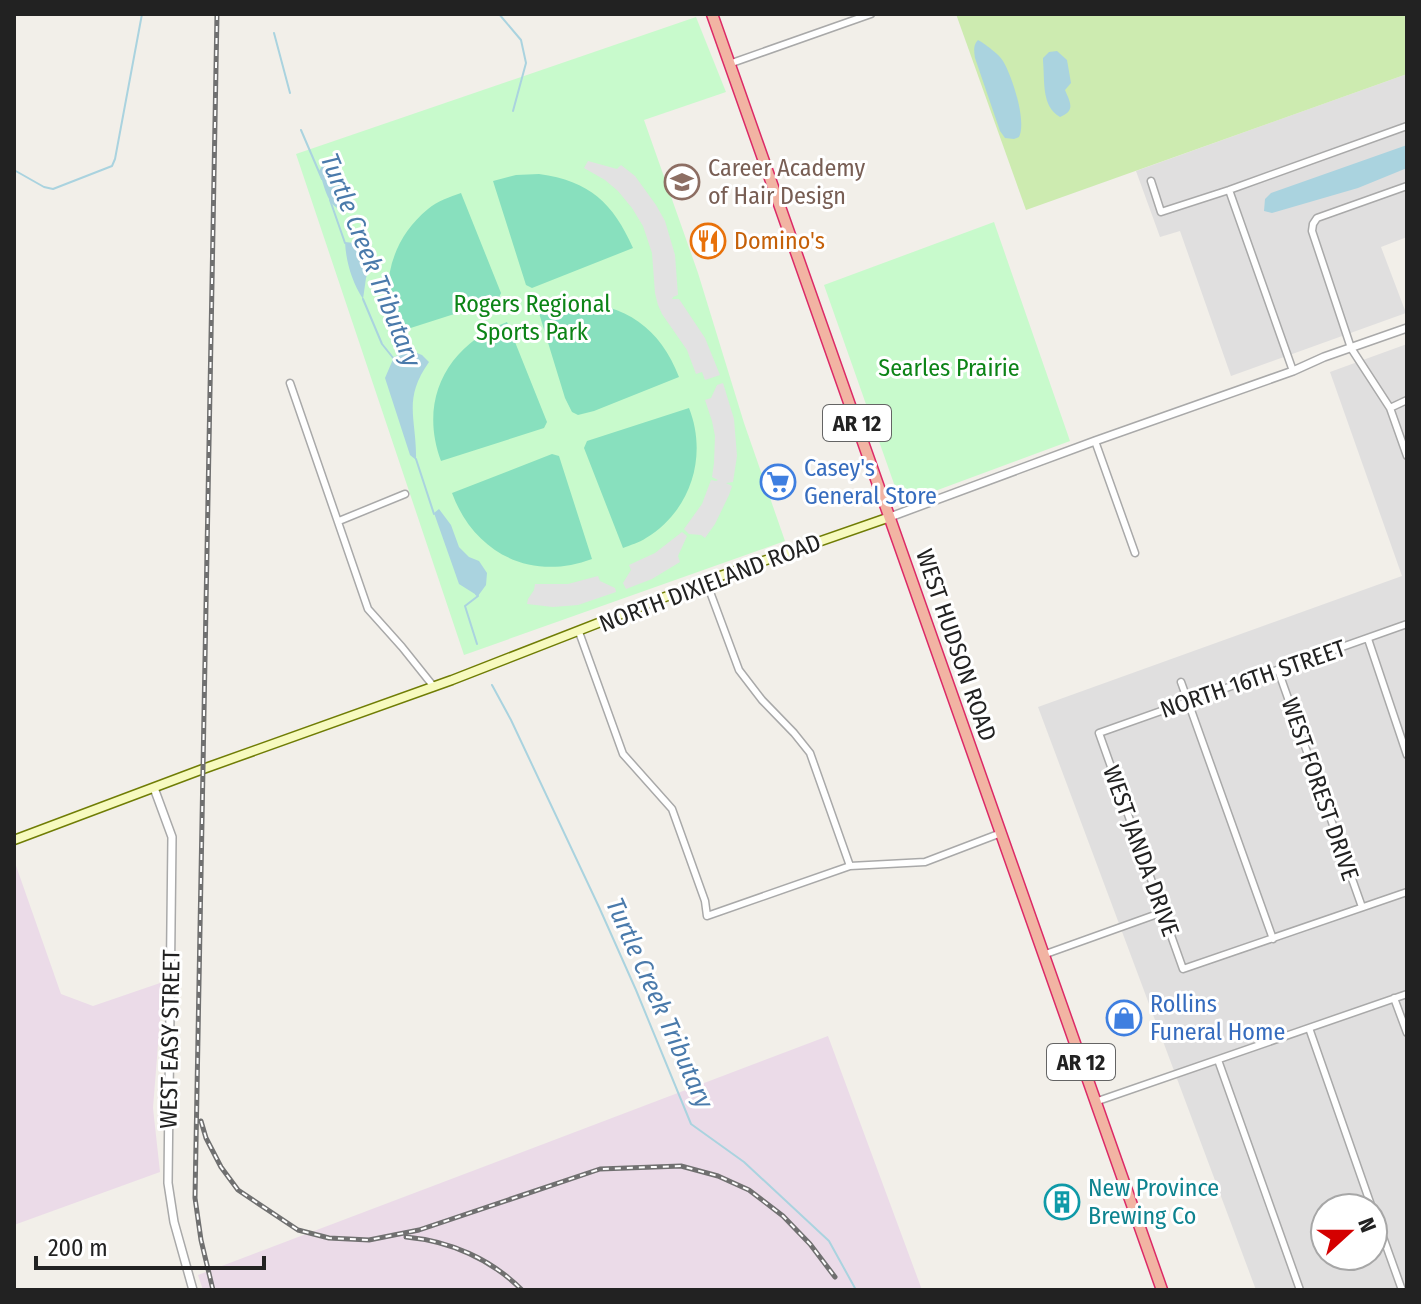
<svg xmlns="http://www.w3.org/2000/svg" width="1421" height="1304" font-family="'Fira Sans Condensed',sans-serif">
<rect width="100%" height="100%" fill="#f2efe9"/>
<path fill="#e0dfdf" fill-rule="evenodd" d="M1407,74V237L1381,247L1406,313L1231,376L1180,231L1160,237L1136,171Z
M1407,344V1290H1256L1038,707L1402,576L1330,372ZM1325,1208H1373V1256H1325Z"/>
<path fill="#ebdbe8" d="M14,860L61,994L93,1006L163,982L153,1108L160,1172L14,1225Z
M828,1036L922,1290H203L198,1275Z"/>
<path fill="#cdebb0" d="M956,14H1407V74L1026,210Z"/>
<path fill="#c8facc" d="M696,17L726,92L644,120L698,273L744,423L785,541L464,655L296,154Z
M994,222L1070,441L908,501L899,498L824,285Z"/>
<path fill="#88e0be" d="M539,174C590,181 613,203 633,248L532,288L526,285L493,181L516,175Z
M461,193L501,293L498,300L395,333C379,288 390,240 428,209C437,201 450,197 461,193Z
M566,303C620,300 660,326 679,377L594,411L578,415L572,412L565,398L538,310Z
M507,322L547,422L544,428L441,461C418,399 448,345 507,322Z
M689,408C708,456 691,511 646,538C639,543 630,545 623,548L584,448L587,441Z
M552,454L559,456L592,559C531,582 474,553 452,493Z"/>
<path fill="#e2e2e2" d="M588,161L617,169L621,165L635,176L656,205L665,221L675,255L678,295L673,297L672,299H679L705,338L720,375L705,380L702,372L696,374L687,350L662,314L658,305L655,293L652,253L643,226L632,208L618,191L605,180L584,168Z
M723,383L734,419L737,456L733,482L726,483L732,486L729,495L715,524L705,538L701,535L689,534L684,529L702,504L711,480L716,481L718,480L712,477L714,463L715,436L712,421L705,400L711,398L717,385Z
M682,532L687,536L678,556L680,562L652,579L626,589L623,583L631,570L629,565L655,553Z
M598,576L600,581L615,588L616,592L578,605L553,607L527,604L528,599L534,590L535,584H568Z"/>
<path fill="#aad3df" d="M978,40C984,43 1000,55 1003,61C1012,76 1027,121 1019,137L1014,139L1005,138L1000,131L975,58C974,51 973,45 978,40Z
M1057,51L1067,60L1071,83L1065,90C1070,102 1076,111 1060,117C1041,106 1045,81 1043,61V58L1049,52Z
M1407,145V168L1358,188L1272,213L1264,211L1265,199L1271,193Z
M325,161L349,197L348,209C328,213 325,187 319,171Z
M345,242L363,244L375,251L366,278L363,299C352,282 346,262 345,242Z
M409,350L422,355L429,362C402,400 417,419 416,460L410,455L385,378L394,357Z
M439,509L451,525L459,547L469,557L479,561L487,573L486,585L478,596L459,584L434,513Z"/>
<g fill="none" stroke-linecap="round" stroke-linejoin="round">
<path stroke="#aad3df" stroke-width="2" d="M499,14L521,40L526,63L513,111
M274,33L290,93
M301,130L322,179
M14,170L44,187L53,189L112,166L115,159L142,14
M330,200L345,243
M363,299L382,344L394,359
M416,459L434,514
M476,594L478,596L465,606L477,644
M492,685L511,720L599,907L636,990L691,1124L744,1162L829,1241L856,1290"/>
<g stroke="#a9a9a9" stroke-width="9">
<path id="minor" d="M729,64L871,14
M1151,181L1161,212L1229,190L1407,126
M1407,186L1317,218L1313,224L1312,231L1351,348L1390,408L1407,456
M1229,190L1293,371
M290,383L368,609L402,647L434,687
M1390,408L1407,400
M1095,441L1135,553
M339,521L405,494
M706,581L739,670L762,700L794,733L810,753L850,866
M1407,624L1099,733L1183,969L1407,892
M579,632L623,754L672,809L705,901L707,916L850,866L925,862L1001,833
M1368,639L1407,755
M1278,670L1362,907
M1181,682L1273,939
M1043,955L1163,912
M1394,998L1407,1033
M1309,1028L1372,1208
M1218,1060L1300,1290
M1095,1102L1407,994
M1373,1209L1402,1290"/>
</g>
<g stroke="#a9a9a9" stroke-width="10">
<path id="tertiary" d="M890,517L1095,441L1293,371L1324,357L1407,328
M154,788L172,837L168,1183L174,1222L193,1290"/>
</g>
<g stroke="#707d05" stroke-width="11">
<path id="secondary" d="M14,840L203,769L452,680L706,581L890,517"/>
</g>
<g stroke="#dc2a67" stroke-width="13">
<path id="trunk" d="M712,14L1162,1290"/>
</g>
<use href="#minor" stroke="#fff" stroke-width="6"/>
<use href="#tertiary" stroke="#fff" stroke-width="7"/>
<use href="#secondary" stroke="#f7fabf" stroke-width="8"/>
<use href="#trunk" stroke="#f2b4a3" stroke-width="10"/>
<g stroke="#707070" stroke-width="5">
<path id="rail" d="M201,1121L206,1138L221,1167L238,1190L298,1230L329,1238L369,1240L419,1230L600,1169L681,1166L718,1176L749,1190L783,1216L810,1244L835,1277
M406,1237C450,1241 491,1259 522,1290
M213,1290L201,1240L195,1198L217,14"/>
</g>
<use href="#rail" stroke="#fff" stroke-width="2" stroke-dasharray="6" stroke-linecap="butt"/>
</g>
<defs>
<g id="school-ring" transform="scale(1.8)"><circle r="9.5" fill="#fff" stroke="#8d6e63" stroke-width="1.5"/><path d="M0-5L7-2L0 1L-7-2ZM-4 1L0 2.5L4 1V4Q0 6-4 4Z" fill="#8d6e63"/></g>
<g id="restaurant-ring" transform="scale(1.8)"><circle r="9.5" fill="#fff" stroke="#e8710a" stroke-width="1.5"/><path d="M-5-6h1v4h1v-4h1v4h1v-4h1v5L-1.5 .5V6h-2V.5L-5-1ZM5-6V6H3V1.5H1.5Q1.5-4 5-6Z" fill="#e8710a"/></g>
<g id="supermarket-ring" transform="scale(1.8)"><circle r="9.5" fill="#fff" stroke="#3f7fe0" stroke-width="1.5"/><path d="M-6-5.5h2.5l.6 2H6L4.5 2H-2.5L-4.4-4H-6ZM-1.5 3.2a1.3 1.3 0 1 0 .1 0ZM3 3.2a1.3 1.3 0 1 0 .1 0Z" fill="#3f7fe0"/></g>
<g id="shop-ring" transform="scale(1.8)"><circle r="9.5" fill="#fff" stroke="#3f7fe0" stroke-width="1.5"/><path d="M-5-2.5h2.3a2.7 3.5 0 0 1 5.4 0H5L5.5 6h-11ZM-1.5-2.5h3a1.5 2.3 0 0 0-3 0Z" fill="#3f7fe0"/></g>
<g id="building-ring" transform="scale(1.8)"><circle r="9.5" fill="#fff" stroke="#0f9aa8" stroke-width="1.5"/><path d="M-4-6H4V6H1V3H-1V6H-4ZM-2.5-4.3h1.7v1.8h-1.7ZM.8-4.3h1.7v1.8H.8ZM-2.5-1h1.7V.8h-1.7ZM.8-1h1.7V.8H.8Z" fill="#0f9aa8"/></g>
</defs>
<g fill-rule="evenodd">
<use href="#school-ring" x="682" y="182"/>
<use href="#restaurant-ring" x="708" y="241"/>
<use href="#supermarket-ring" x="778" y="482"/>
<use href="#shop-ring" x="1124" y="1018"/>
<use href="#building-ring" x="1062" y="1202"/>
</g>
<g text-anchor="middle" stroke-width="6" stroke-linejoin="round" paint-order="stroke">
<g fill="#fff" stroke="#646464" stroke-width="2">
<rect x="823" y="405" width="68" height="36" rx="6"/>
<rect x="1047" y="1044" width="68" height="36" rx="6"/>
</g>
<g font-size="22" font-weight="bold" fill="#222">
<text x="857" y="431">AR 12</text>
<text x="1081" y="1070">AR 12</text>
</g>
<g font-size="24" fill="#785e54" stroke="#fff" text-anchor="start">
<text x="708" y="176">Career Academy<tspan x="708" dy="28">of Hair Design</tspan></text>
</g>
<g font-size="24" fill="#c56008" stroke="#fff" text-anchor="start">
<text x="734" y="249">Domino's</text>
</g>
<g font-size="24" fill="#0c8416" stroke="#fff">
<text x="532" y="312">Rogers Regional<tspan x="532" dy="28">Sports Park</tspan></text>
<text x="949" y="376">Searles Prairie</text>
</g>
<g font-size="24" fill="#366cbe" stroke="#fff" text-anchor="start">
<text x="804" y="476">Casey's<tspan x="804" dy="28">General Store</tspan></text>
<text x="1150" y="1012">Rollins<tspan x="1150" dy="28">Funeral Home</tspan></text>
</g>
<g font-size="24" fill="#222" stroke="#fff">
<text transform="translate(710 583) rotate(-21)" y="8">NORTH DIXIELAND ROAD</text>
<text transform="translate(956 645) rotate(71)" y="8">WEST HUDSON ROAD</text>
<text transform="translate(1253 679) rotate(-19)" y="8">NORTH 16TH STREET</text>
<text transform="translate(1320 789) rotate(71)" y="8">WEST FOREST DRIVE</text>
<text transform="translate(1141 851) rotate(70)" y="8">WEST JANDA DRIVE</text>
<text transform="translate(170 1039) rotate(-89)" y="8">WEST EASY STREET</text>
</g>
<g font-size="24" fill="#0d838f" stroke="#fff" text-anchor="start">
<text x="1088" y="1196">New Province<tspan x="1088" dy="28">Brewing Co</tspan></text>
</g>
<g font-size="26" font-style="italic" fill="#4a7aab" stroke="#fff">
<text transform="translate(371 260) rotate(68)" y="9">Turtle Creek Tributary</text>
<text transform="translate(660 1003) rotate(66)" y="9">Turtle Creek Tributary</text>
</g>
</g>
<rect width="1421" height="1304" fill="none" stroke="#222222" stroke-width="32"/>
<g transform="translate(1349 1232) rotate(69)"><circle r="38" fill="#ffffff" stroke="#a7a7a7" stroke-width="2"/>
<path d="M0-6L14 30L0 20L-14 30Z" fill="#d40000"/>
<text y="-12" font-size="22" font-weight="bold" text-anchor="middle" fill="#222222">N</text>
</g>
<path d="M36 1256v12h228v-12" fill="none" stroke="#222222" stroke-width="4"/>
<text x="48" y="1256" font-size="24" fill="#222222" stroke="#ffffff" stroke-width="6" paint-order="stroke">200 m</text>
</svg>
